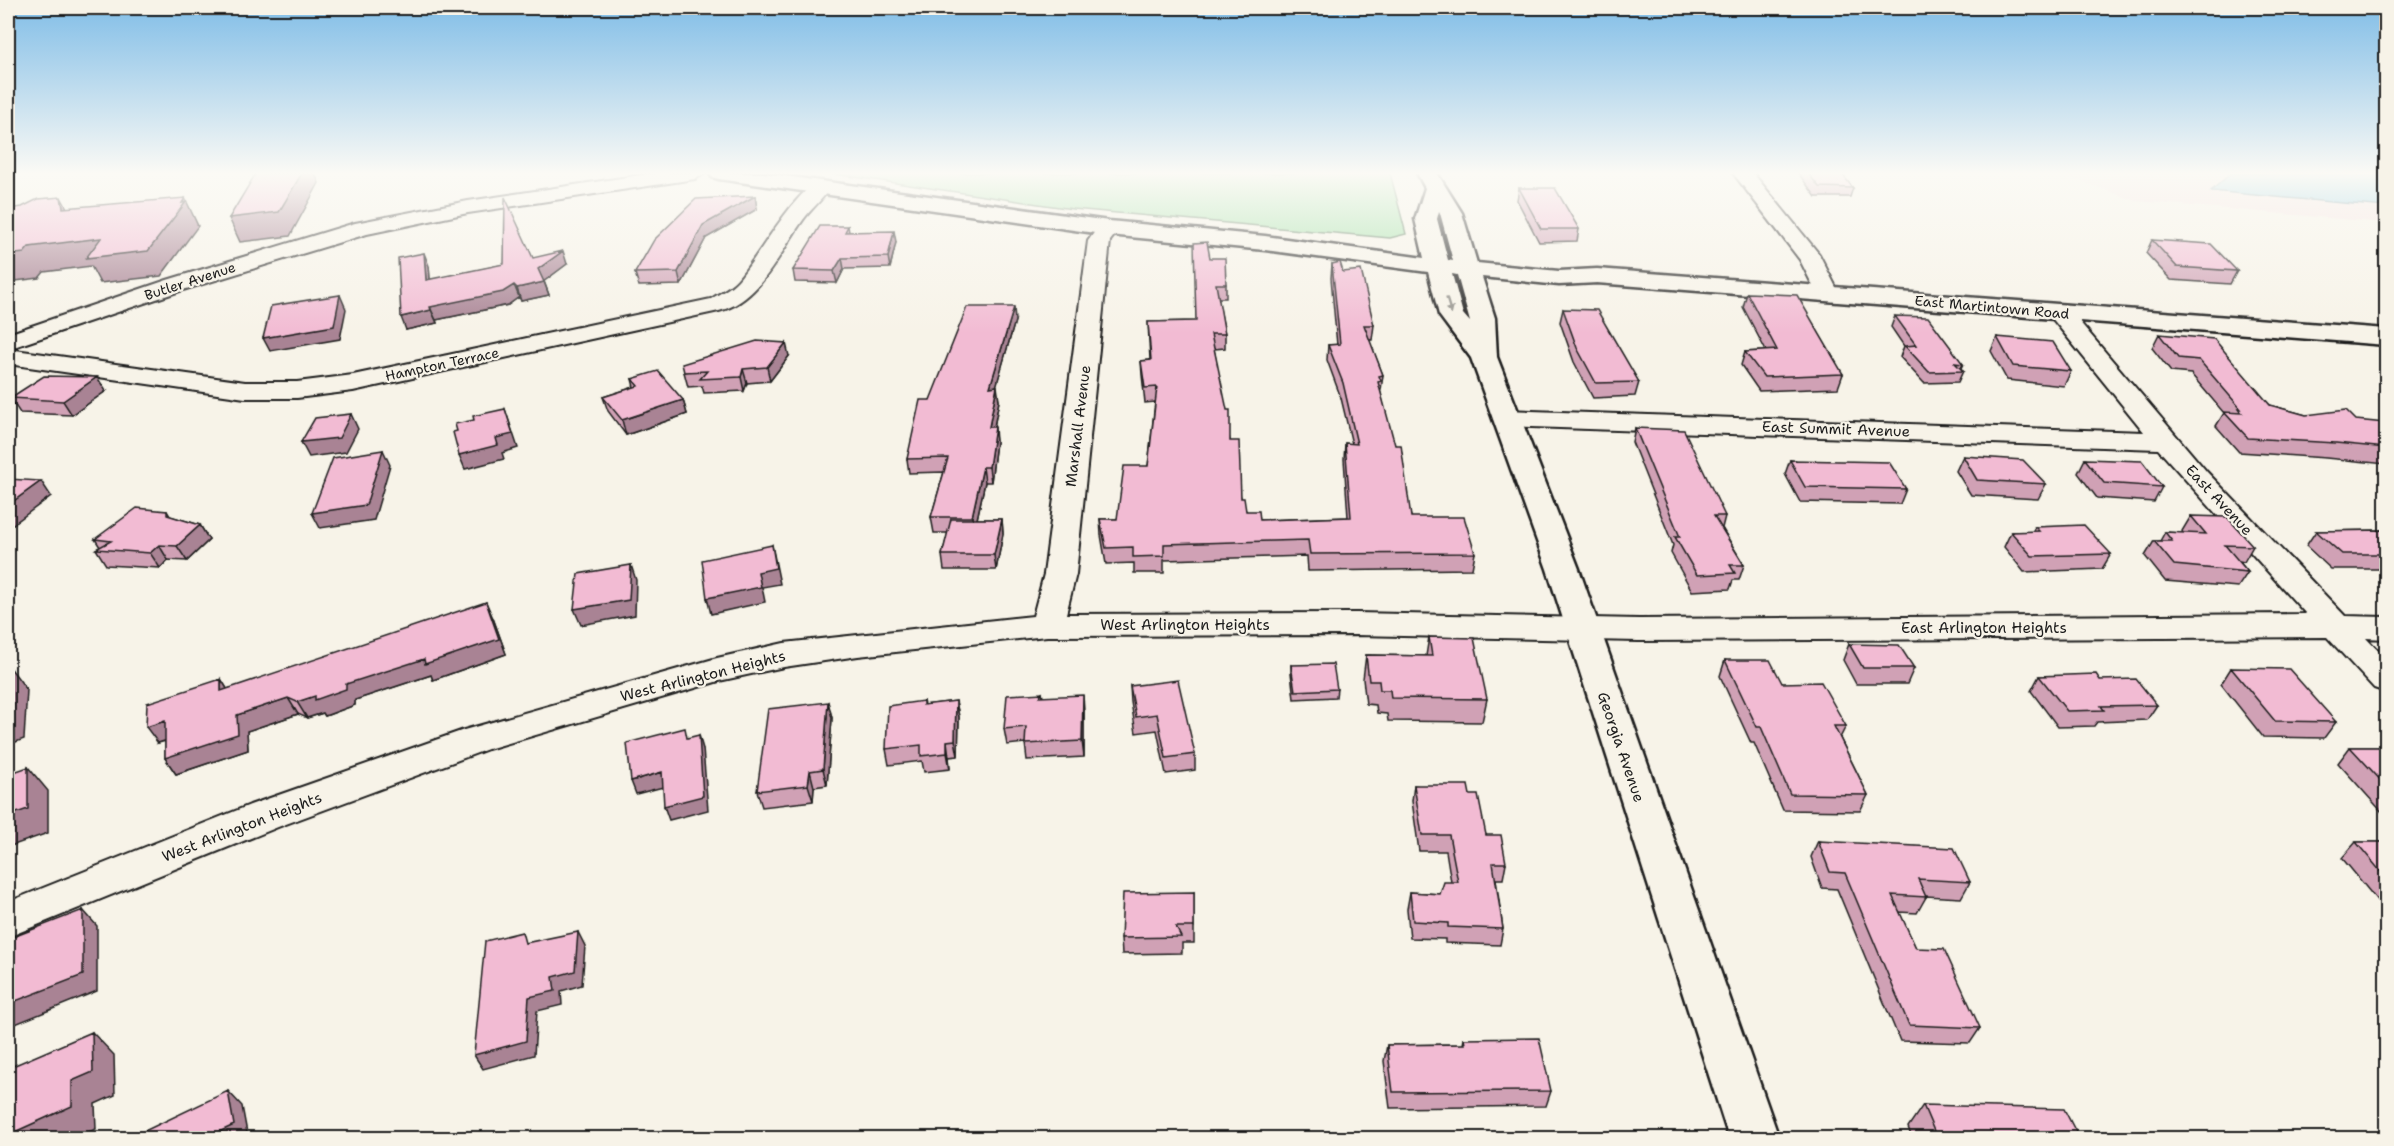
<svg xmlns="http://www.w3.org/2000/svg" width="2394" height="1146" font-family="'Shantell Sans',sans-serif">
<rect width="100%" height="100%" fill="#f7f3e8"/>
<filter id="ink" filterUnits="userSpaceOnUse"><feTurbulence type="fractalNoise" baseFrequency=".0167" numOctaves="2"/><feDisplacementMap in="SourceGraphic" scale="12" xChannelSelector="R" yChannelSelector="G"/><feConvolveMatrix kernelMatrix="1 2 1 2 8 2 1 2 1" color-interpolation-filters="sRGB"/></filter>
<g filter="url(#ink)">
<path fill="#f6e2e2" d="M2058,173H2386V223L2136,201Z"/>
<path fill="#a3e1a9" stroke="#607e62" stroke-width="1.5" d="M827,173H1390L1406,234L1390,238L1073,209Z"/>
<path fill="#84cae5" stroke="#5a8495" stroke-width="1.5" d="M2231,173H2386V207L2211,191Z"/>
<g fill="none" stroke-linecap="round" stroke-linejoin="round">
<g stroke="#1c1c1c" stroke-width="4">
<path id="minor" d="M655,173H705L695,179L468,213L367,234L183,290L8,349V334L167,280L355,223L468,201Z
M1733,173H1753L1819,254L1840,295L1836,300H1820L1800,260Z
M820,182L827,184L830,188C822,200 811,209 803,220C780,252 760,301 719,311L353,391L297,398H245L8,364V349L245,382H297L353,375L711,299C720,293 731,288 738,280C757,259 796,188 820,182Z
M1109,222L1117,223L1120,228L1110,241L1076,574L1066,614L1356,613L1639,619L2306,614L2158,449L1506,426L1496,424L1493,418L1496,412L1506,410L2144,432L2047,312L2051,307H2067L2207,472L2345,616L2386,617V639L2366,638L2386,659V692L2374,688L2327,637L1639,641L1356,635L1047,636L858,656L784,667L719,681L488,749L278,827L8,937V902L250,805L464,730L717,658L784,643L1033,616L1044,574L1088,241L1101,223Z"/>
</g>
<g stroke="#1c1c1c" stroke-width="5">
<path id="major" d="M709,173H763L1109,221L1265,236L1424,258L1415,219L1425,188L1417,173H1437L1462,213L1477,263L1559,271L1597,269L2386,329V345L1597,283L1559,285L1482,277L1495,318L1497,357L1579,569L1779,1138H1729L1547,569L1471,358L1439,315L1428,272L1265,250L1109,235L719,179L712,177ZM1439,211L1440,213L1453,261L1448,260L1437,219ZM1452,274L1457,275L1470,322L1463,314Z"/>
</g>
<use href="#minor" fill="#f7f3e8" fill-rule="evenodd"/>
<use href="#major" fill="#f7f3e8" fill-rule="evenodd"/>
</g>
<path fill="#d0a1b5" stroke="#1c1c1c" stroke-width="1.5" d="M1798,173H1841L1853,188L1850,197H1816Z
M1519,188L1579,229L1577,241L1539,242L1517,200Z
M755,196L757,209L706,238L681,285L639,286L635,273Z
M848,226L849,232L896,242L890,268L844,269L837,283L795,282L793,270Z
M2152,240L2237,271L2230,284L2171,280L2146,253Z
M533,258L567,264L544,281L549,295L521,301L519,297L508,305L436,320L437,323L406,330L429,266L430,280Z
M1210,258L1226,284V298H1218L1225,334V348L1214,349L1230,441L1241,498L1246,511L1260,520L1348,517L1344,459L1345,443L1352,444L1341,398L1327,360L1328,345H1337L1331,278L1332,264L1343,272L1374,325L1372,340H1369L1383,375L1381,390H1380L1411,517L1475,553L1472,569L1308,571L1307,556L1164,560V573H1134V563L1106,564L1101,535L1100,519H1117L1148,466L1155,402L1145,403L1142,375L1141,361L1150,360L1148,322L1196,321Z
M1747,293L1843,374L1838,388L1759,391L1741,365L1745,352L1766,351L1743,307Z
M1563,309L1639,382L1635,396L1593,398L1574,362L1560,322Z
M1895,316L1963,364L1961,368L1963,371L1958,382L1924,383L1900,357L1904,346L1891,327Z
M1015,321L996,386L999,401L994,427L996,442L991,482H985L977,519H1002L1003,534L996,570H944L942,555L948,533H934L931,517L944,472L909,473L907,459L930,400Z
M2159,334L2270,405L2306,415L2386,424V464L2326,458L2239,452L2216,426L2224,413L2191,374L2171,372L2152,348Z
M1997,337L2071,371L2064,386L2007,380L1991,351Z
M789,356L770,381L747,383L744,391L704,393L702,386L688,387L684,372Z
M632,379L683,400L687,414L626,435L608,411L603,397L634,387Z
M106,391L72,415L20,413L10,398Z
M1635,428L1725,516L1722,528L1744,565L1739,580H1733L1730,589L1692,591L1671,553L1673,545L1632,442Z
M1963,456L2046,484L2038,499L1971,495L1956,471Z
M2085,459L2162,487L2154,502L2097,498L2078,473Z
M1790,460L1906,489L1900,504L1800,502L1785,474Z
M167,511L170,516L200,525L209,540L187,561L168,560L160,568L106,565L96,549L100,547L95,539Z
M2191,516L2253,546L2244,562L2239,561L2248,572L2238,587L2165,581L2145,556L2154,541H2160L2165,532L2183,533L2182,531Z
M2035,527L2111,554L2102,569L2024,572L2004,547L2011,532H2032Z
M2386,530V569H2331L2306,546L2316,531Z
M493,618L506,654L433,680L431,675L355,700V705L325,716L323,713L307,718L298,714L247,731L248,750L176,774L165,758V741L158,743L221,679L227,689Z
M1429,637L1487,699L1482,722L1388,721L1387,714L1377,713L1376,705L1366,704L1363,679L1366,655L1426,656Z
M1849,644L1914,668L1907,684H1856L1843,660Z
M1725,660L1782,683L1846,726L1840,738L1868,795L1860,811L1783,810L1754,743H1751L1720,676Z
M1291,665L1337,689L1336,697L1294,699L1291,673Z
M2231,668L2336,722L2324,738L2263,737L2221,684Z
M2039,676L2100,680L2157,705L2147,720L2097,722L2094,726L2058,727L2031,691Z
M1130,686L1195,754V770L1166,774L1157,730L1136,733L1131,702Z
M1042,693L1043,697L1084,711V757L1027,760L1025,743L1007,745L1004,729Z
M923,701L924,705L956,701L959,717L958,756L949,757L950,769L924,772L922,761L889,765L886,749Z
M828,702L832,718L827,785L814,787L813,801L762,807L757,791Z
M2350,747H2386V813H2383L2338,763Z
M1414,785L1470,795L1486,835L1506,863L1503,879H1496L1503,929L1500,945L1445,943V939L1410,938L1407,909L1410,892L1440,894L1451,882L1446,851H1419L1412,801Z
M1818,841L1970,882L1961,898L1926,896V897L1917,913L1899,912L1916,948L1980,1028L1970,1043L1900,1041L1837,889L1822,888L1811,857Z
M2356,842H2386V910H2385L2342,858Z
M1194,892V943H1182V953L1122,954L1121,938Z
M1464,1039L1551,1091L1546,1106L1390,1108L1384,1061L1387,1045L1463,1044Z
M1923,1105L2079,1138H1912L1908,1127Z"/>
<path fill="#a98394" stroke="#1c1c1c" stroke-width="1.5" d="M302,173H315L319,183L290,236L240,242L229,218Z
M755,196L757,209L706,238L681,285L678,272L703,225Z
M61,197L74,221L63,208Z
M185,198L198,226L161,276L100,283L91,266L44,272L39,278L8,282V255L29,247L182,203Z
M894,231L896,242L890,268L888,257Z
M563,251L567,264L543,282L538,269Z
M424,253L429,266L431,293L426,280Z
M842,258L844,269L837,283L834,271Z
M544,282L549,295L521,301L517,288Z
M514,285L519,297L508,305L436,320L430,307Z
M340,295L346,309L340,339L270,351L263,338Z
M1014,307L1015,321L992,401L990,387Z
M431,310L437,323L406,330L401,317Z
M786,343L789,356L770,381L767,367Z
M743,369L747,383L744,391L741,377Z
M97,377L106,391L72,415L63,401Z
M997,386L999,401L991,442L989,427Z
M683,400L687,414L626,435L622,420Z
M505,409L518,448L502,453L504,459L465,469L459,455L496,438Z
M351,414L358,429L346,452L309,457L301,442Z
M995,427L996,442L991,482L989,467Z
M383,450L390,465L374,520L320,528L312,513Z
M983,467L985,482L974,533L972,517Z
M41,481L51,496L8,528V505Z
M1002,519L1003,534L996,570L994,555Z
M200,525L209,540L187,561L177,546Z
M159,545L168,560L160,568L150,553Z
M772,545L780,584L762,587L765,602L711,614L707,598L758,572Z
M631,565L636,580L635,615L581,625L574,609Z
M486,602L493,618L506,654L433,680L431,675L355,700V705L325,716L323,713L307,718L297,702L346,684Z
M9,666L27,690L24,739L8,745V687Z
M221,679L231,695L221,691Z
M1083,695L1084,711V757L1082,741Z
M288,698L298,714L247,731L248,750L176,774L165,758L237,715Z
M956,701L959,717L958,756L955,740Z
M828,702L832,718L827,785L823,769Z
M165,721L177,737L158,743L146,727Z
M699,735L703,749L708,810L669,820L664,806Z
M947,741L949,757L950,769L947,753Z
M28,767L48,791V833L8,847V816Z
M810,771L814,787L813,801L808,785Z
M662,772L667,786L636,794L631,781Z
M83,910L97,926V991L8,1027V1004Z
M578,932L585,946L582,985L561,991L562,1005L537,1011L534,1055L483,1069L474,1055L529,997L553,977Z
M92,1032L114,1055L115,1095L95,1104L96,1129L74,1138H8V1135L72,1081Z
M228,1091L242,1106L248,1138H206Z"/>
<path fill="#f2bbd3" stroke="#1c1c1c" stroke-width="1.5" d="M256,173H302L279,212L229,218Z
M1808,173H1841L1853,188L1819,187Z
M1519,188H1555L1579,229H1541Z
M755,196L703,225L678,272L635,273L654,240L696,199Z
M61,197L63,208L185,198L182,203L186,202L148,251L86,258L101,238L29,247L24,253L8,255V209L22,207L38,199Z
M505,197L533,258L563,251L538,269L544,282L517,288L514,285L503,292L430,307L431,310L401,317L398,258L424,253L426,280L504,264Z
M820,226H848L845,232L894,231L888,257L842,258L834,271L793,270Z
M2152,240L2211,244L2237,271L2177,267Z
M1207,242L1210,258H1225L1226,284H1216L1225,334H1211L1227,410H1230V441H1239L1241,498H1244L1246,511H1259L1260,520L1351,517L1345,443L1357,444L1343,383L1328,345L1340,344L1332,264L1340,262L1343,272L1361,270L1374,325H1364L1383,375L1379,376L1381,381L1378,382L1395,445H1401L1411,517H1464L1475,553L1310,554L1308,540L1164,544V556L1133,557V547L1106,548L1100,519H1117L1124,466H1148L1157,387L1145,388L1141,361L1151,360L1148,322L1196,321L1194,243Z
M1747,293L1797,295L1843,374L1764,377L1745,352L1777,350Z
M340,295L334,326L263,338L271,306Z
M967,307H1014L990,387L997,386L989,427H995L989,467H983L972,517H931L948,458L907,459L920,400H930Z
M1563,309L1597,310L1639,382L1596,383L1577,348Z
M1895,316L1928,317L1963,364L1955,363L1963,371L1929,372L1905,346L1916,345Z
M2159,334L2214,339L2270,405L2306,415L2346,410L2356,420L2385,423L2386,424V448L2336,443L2248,438L2224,412L2242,413L2239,409H2241L2199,360L2178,358Z
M1997,337L2053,342L2071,371L2013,366Z
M757,341L786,343L767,367L743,369L741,377L700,379L707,371L684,372L682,364Z
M658,371L683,400L622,420L603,397L638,386L632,379Z
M44,376L97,377L63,401L10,398Z
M505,409L513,434L496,438L498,445L459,455L453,432L457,431L455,424L474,420L473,416Z
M351,414L339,438L301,442L315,418Z
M1635,428L1684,430L1725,516H1714L1744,565H1730L1735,573L1697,575L1675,537H1680Z
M383,450L366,505L312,513L333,458Z
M1963,456L2023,460L2046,484L1977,480Z
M2085,459L2142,461L2162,487L2104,483Z
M1790,460L1889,462L1906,489L1805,487Z
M8,479L41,481L8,505Z
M137,508L167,511V515L200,525L177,546L159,545L150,553L96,549L111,541L95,539Z
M2191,516L2227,517L2253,546L2225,545L2248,572L2174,565L2154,541H2172L2165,532L2206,534Z
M951,519H1002L994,555H942Z
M2084,525L2111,554L2032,556L2011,532L2039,531L2035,527Z
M2386,530V554H2342L2316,531Z
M772,545L776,568L758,572L761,587L707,598L702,560Z
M631,565L629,600L574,609L578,574Z
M486,602L499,639L425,664L424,659L346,684V689L315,700V696L297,702L288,698L237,715L238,734L165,758V721L146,727L147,703L221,679V691Z
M1429,637L1474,638L1487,699L1391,698L1390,690H1380L1379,681H1369L1366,655L1432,656Z
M1849,644L1899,645L1914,668H1863Z
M1725,660H1770L1782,683L1821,682L1846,726H1834L1868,795L1790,794L1761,727H1757Z
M1333,664L1337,689L1295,691L1291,665Z
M9,666L8,687V667Z
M2231,668L2289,669L2336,722L2275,721Z
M2096,674L2100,680L2136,679L2157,705L2101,706L2104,710L2067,711L2039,676Z
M1178,680L1195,754L1166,758L1157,714L1136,717L1130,686Z
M1042,693L1040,697L1083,695L1082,741L1025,744L1026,727L1004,729L1007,695Z
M923,701V705L956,701L955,740L947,741V753L921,756V745L886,749L888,706Z
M828,702L823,769L810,771L808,785L757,791L768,709Z
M685,728L687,738L699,735L703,796L664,806L662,772L631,781L627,743Z
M2350,747H2386V786Z
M28,767V809L8,816V774Z
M1414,785H1468L1470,795H1478L1486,835H1501L1506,863H1493L1503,929L1448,927V923L1413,921L1410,892L1440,894L1444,882H1458L1449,835H1422Z
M1818,841L1954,848L1970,882L1918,879L1926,897L1892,895L1916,948L1944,949L1980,1028L1909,1025L1845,873L1830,872Z
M2356,842H2386V878Z
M1194,892V927H1176L1181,937L1121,938L1123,893Z
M83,910V975L8,1004V939Z
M522,932L525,943L578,932L575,971L553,977L555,991L529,997L526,1041L474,1055L485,941Z
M92,1032L93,1072L72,1081V1106L8,1135V1068Z
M1539,1038L1551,1091L1393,1092L1387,1045L1465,1044L1464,1039Z
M228,1091L234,1125L206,1138H130Z
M1923,1105L2064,1109L2079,1138H1937Z"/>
<defs><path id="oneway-solid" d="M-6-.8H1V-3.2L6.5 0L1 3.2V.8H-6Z" transform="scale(1.5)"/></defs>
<use fill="#94928c" href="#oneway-solid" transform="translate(1449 306) rotate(73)"/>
</g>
<linearGradient id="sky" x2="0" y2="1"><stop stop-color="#80bde7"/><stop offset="0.52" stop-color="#fbfaf5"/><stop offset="1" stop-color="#fbfaf5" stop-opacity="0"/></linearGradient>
<rect width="2394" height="333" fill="url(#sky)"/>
<g text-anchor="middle" stroke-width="4.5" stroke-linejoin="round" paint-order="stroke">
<g font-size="14" fill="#1c1c1c" stroke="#f7f3e8">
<text transform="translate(190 281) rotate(-18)" y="5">Butler Avenue</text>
<text transform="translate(1992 307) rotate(5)" y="5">East Martintown Road</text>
<text transform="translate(442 364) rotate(-12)" y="5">Hampton Terrace</text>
</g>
<g font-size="15" fill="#1c1c1c" stroke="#f7f3e8">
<text transform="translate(1078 426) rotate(-83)" y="5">Marshall Avenue</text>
<text transform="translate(1836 429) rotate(2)" y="5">East Summit Avenue</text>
<text transform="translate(2219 500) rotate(47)" y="5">East Avenue</text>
<text x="1185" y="630">West Arlington Heights</text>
<text x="1984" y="633">East Arlington Heights</text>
<text transform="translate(703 676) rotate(-14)" y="5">West Arlington Heights</text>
<text transform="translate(1621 747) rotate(71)" y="5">Georgia Avenue</text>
<text transform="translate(242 827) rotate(-21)" y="5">West Arlington Heights</text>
</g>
</g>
<rect width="2394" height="1146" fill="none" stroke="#f7f3e8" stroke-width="30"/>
<rect x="15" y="15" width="2364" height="1116" fill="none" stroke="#1c1c1c" stroke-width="2" filter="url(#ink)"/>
</svg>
